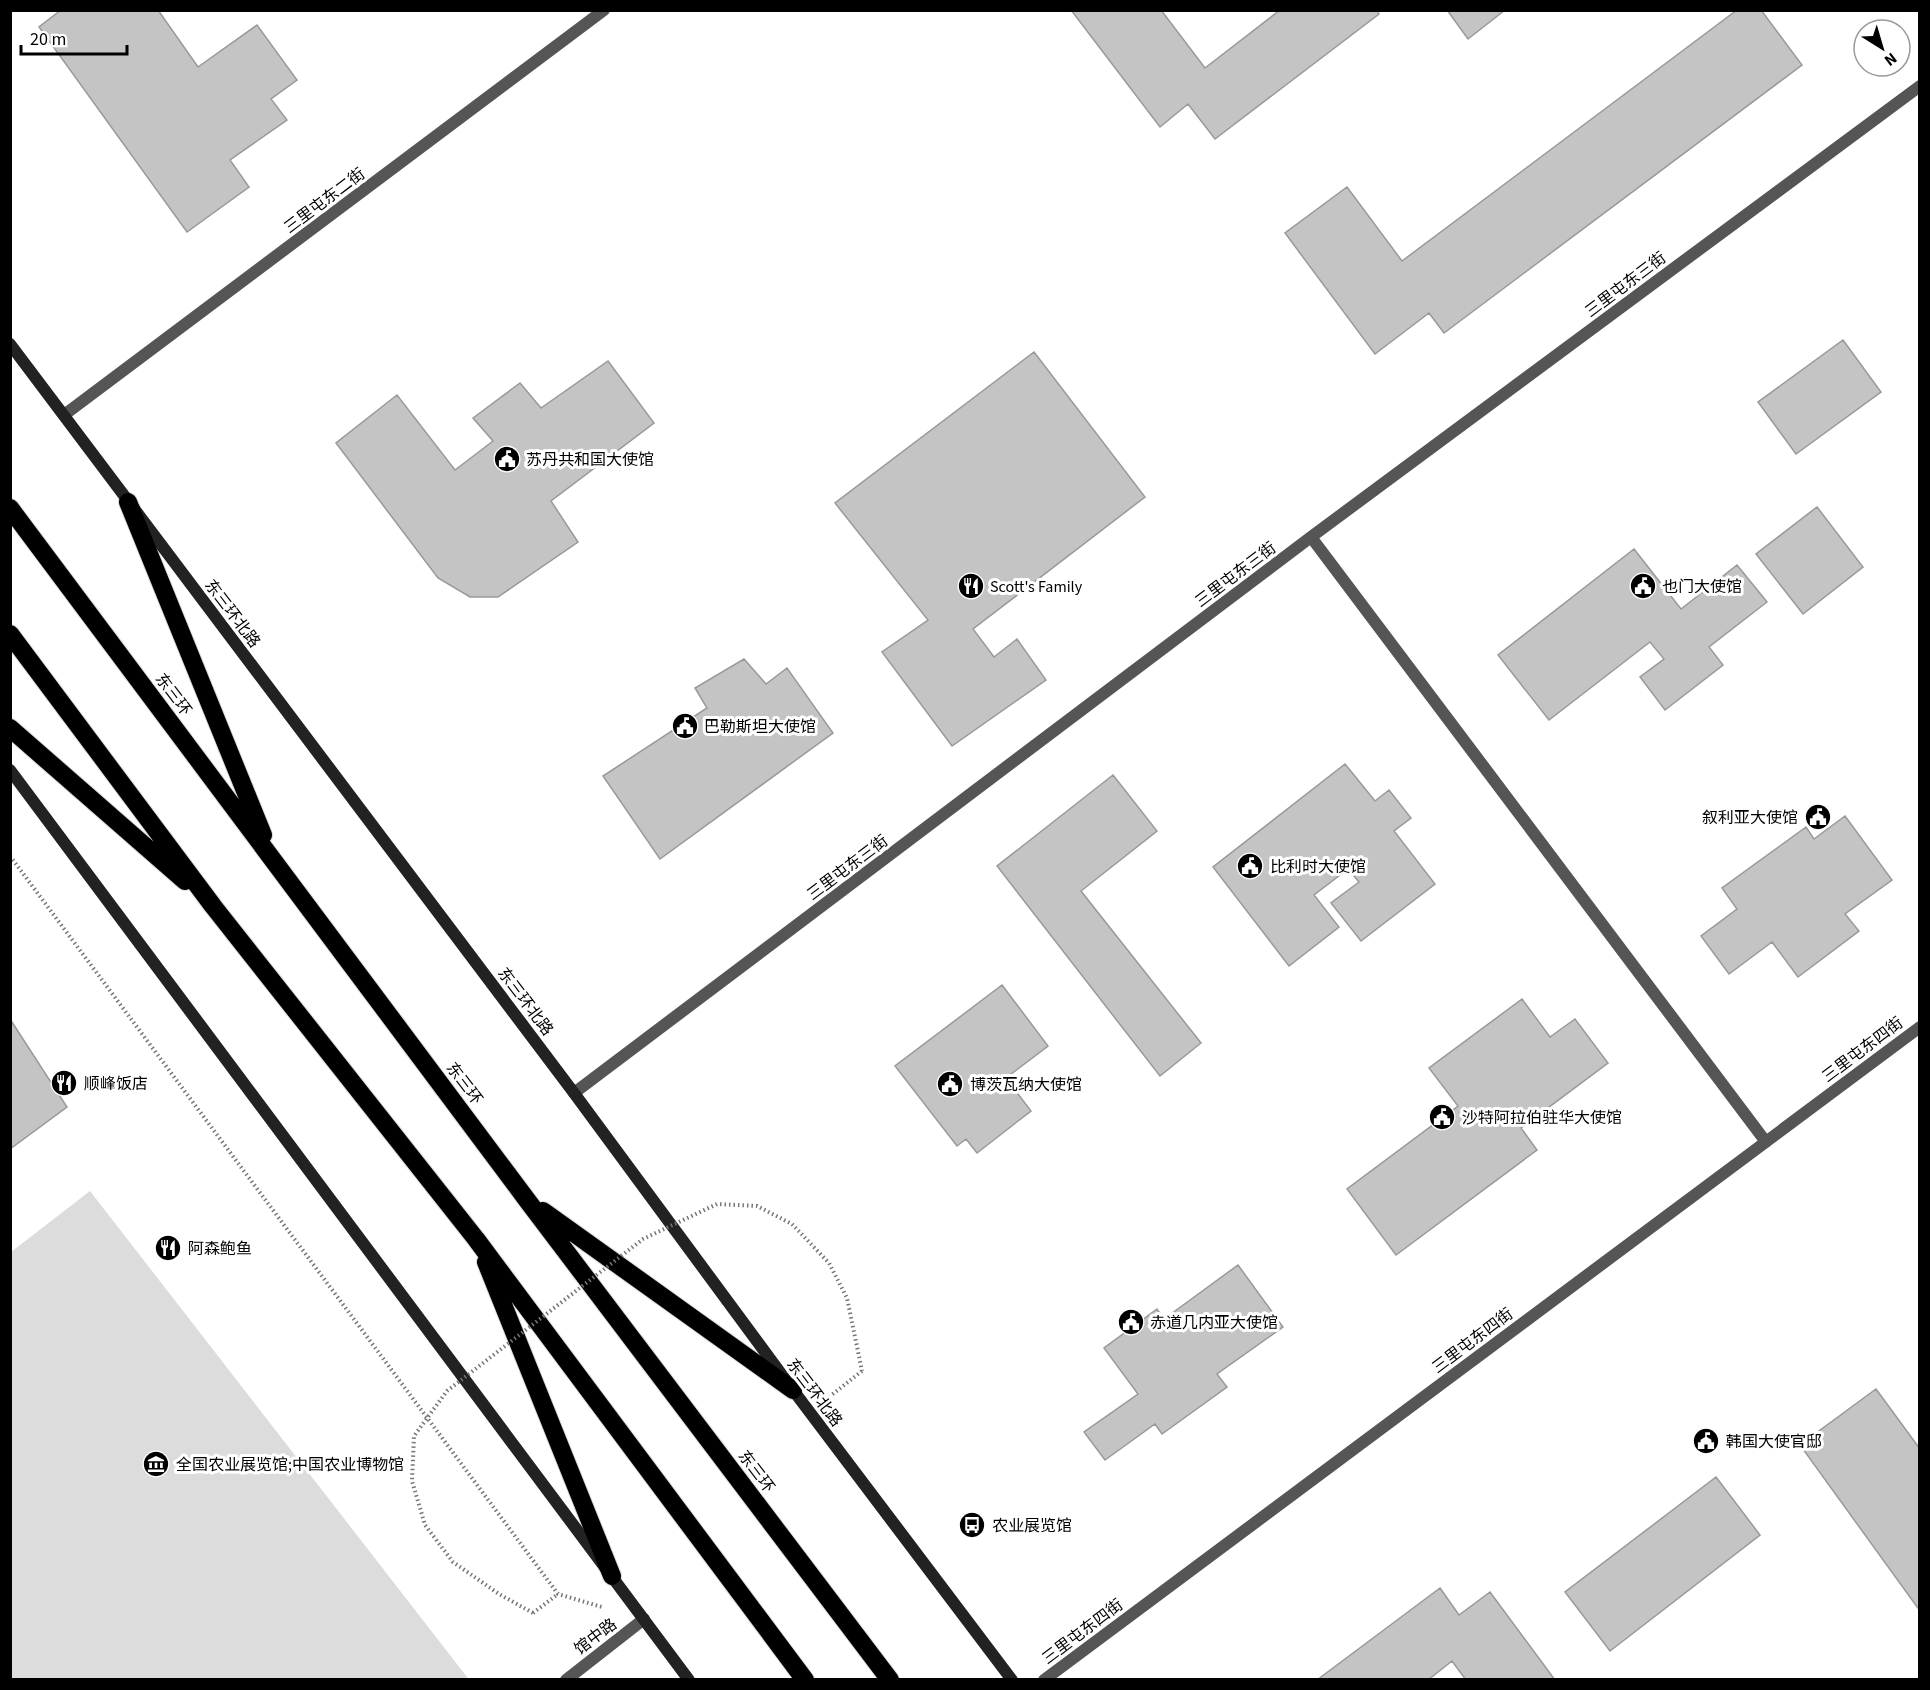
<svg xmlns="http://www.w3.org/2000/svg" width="1930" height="1690" font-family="'Source Sans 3','Noto Sans SC',sans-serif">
<rect width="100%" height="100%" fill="#fff"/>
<path fill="#dcdcdc" d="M90,1191L467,1677L469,1679H11V1252Z"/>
<path fill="#c4c4c4" stroke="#999" stroke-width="1.5" d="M61,10H158L198,67L257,25L297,80L271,99L287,120L230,160L249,187L187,232L39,27Z
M1071,10H1161L1205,68L1280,10H1377L1379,14L1215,139L1188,104L1160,127Z
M1447,10H1505L1468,39Z
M1737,10H1761L1802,65L1444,333L1429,313L1375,354L1285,233L1347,187L1402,261Z
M1843,340L1881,392L1796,454L1758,402Z
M1034,352L1145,497L973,629L994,657L1017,639L1046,680L952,746L882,652L928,620L835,503Z
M608,361L654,423L551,501L578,542L498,597H470L438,578L336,443L397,395L455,470L493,441L473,418L520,383L541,408Z
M1817,507L1863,567L1803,614L1756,554Z
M1634,549L1681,609L1737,565L1767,602L1709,647L1723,665L1665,710L1640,677L1664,659L1650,642L1549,720L1498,655Z
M744,659L766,684L787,668L833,733L660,859L603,776L707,708L695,688Z
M1345,764L1375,801L1389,790L1411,818L1394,831L1435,884L1361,941L1331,903L1359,882L1348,869L1314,895L1339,927L1289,966L1213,867Z
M1113,775L1157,831L1081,891L1201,1043L1160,1076L997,866Z
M1845,816L1892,880L1845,914L1859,931L1798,977L1772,942L1729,974L1701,936L1737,909L1722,888L1806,827L1814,839Z
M1002,985L1048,1046L1006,1078L1031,1111L977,1153L966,1139L957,1146L895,1066Z
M1522,999L1550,1037L1575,1019L1608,1063L1521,1128L1537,1150L1396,1255L1347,1189L1458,1106L1429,1068Z
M10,1019L67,1107L10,1149Z
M1238,1265L1283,1327L1217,1374L1227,1387L1162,1434L1155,1424L1105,1460L1084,1432L1138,1394L1104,1348L1157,1309L1164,1319Z
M1876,1389L1920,1449V1611L1800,1445Z
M1716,1477L1760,1535L1610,1651L1565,1592Z
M1440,1588L1459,1615L1490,1592L1555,1680H1466L1452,1661L1428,1680H1317Z"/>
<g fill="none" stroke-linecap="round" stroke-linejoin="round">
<g stroke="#dbdbdb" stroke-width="20">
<path id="highway" d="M128,502L263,835
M10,508L527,1200L890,1680
M10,634L213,906L476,1239L805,1680
M10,728L185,881
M543,1211L793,1390
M486,1262L612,1576"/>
</g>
<path stroke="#777" stroke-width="4" stroke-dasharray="1.5 3" stroke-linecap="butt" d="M10,856L558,1594L602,1607
M829,1397L862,1371
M533,1613L558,1594"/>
<path stroke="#555" stroke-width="12" d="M566,1680L644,1619"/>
<path stroke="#555" stroke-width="12" d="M64,415L604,10
M1311,537L1766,1142
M574,1093L1311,537L1920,86
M1044,1680L1920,1027"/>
<path stroke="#222" stroke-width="12" d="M10,344L574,1093L793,1390L1012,1680
M10,770L689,1680"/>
<use href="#highway" stroke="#000" stroke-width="18"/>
<path stroke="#777" stroke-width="4" stroke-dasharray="1.5 3" stroke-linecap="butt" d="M533,1613L499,1594L453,1562L425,1525L412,1481L414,1436L447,1391L643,1239L717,1204L757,1206L792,1224L829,1263L847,1298L862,1371"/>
</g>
<defs>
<g id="civic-disc" transform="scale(1.35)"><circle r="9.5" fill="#000" stroke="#fff"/><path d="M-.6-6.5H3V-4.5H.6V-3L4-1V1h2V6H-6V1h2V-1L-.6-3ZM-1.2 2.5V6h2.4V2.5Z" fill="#fff"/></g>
<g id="restaurant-disc" transform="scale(1.35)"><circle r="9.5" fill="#000" stroke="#fff"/><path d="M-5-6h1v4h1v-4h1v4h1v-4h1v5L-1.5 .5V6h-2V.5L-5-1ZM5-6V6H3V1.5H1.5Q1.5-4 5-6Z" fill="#fff"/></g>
<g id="museum-disc" transform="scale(1.35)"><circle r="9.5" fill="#000" stroke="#fff"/><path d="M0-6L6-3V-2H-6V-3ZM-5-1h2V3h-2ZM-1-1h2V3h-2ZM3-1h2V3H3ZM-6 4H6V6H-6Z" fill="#fff"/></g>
<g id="bus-disc" transform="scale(1.35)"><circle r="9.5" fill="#000" stroke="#fff"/><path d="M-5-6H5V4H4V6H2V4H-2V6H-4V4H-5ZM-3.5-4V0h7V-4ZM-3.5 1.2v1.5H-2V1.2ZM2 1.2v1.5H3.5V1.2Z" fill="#fff"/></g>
</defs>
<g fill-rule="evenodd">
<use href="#civic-disc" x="507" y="459"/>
<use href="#restaurant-disc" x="971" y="586"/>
<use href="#civic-disc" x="1643" y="586"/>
<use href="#civic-disc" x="685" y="726"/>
<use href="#civic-disc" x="1818" y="817"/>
<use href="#civic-disc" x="1250" y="866"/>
<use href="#restaurant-disc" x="64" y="1083"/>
<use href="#civic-disc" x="950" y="1084"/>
<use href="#civic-disc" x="1442" y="1117"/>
<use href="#restaurant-disc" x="168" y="1248"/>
<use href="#civic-disc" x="1131" y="1322"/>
<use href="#civic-disc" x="1706" y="1441"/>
<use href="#museum-disc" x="156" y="1464"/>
<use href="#bus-disc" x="972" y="1525"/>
</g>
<g text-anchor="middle" stroke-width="6" stroke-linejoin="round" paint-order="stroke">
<g font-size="16" fill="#000" stroke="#fff">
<text transform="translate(324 200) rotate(-37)" y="6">三里屯东二街</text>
<text transform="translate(1625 284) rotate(-37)" y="6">三里屯东三街</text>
<text transform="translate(1235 574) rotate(-37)" y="6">三里屯东三街</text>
<text transform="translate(233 613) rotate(53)" y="6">东三环北路</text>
<text transform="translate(174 694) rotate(53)" y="6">东三环</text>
<text transform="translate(847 867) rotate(-37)" y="6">三里屯东三街</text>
<text transform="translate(526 1001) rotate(53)" y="6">东三环北路</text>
<text transform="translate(1862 1049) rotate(-37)" y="6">三里屯东四街</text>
<text transform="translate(465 1083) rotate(53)" y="6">东三环</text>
<text transform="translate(1472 1340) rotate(-37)" y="6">三里屯东四街</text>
<text transform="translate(815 1392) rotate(53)" y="6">东三环北路</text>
<text transform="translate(757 1471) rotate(53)" y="6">东三环</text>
<text transform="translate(1082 1631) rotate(-37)" y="6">三里屯东四街</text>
<text transform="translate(595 1636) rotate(-37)" y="6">馆中路</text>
</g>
<g font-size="16" fill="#000" stroke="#fff" text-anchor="start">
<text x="526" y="465">苏丹共和国大使馆</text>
<text x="990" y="592">Scott's Family</text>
<text x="1662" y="592">也门大使馆</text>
<text x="704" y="732">巴勒斯坦大使馆</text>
<text x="1798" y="823" text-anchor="end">叙利亚大使馆</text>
<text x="1270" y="872">比利时大使馆</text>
<text x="84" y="1089">顺峰饭店</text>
<text x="970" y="1090">博茨瓦纳大使馆</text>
<text x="1462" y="1123">沙特阿拉伯驻华大使馆</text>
<text x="188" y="1254">阿森鲍鱼</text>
<text x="1150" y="1328">赤道几内亚大使馆</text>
<text x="1726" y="1447">韩国大使官邸</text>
<text x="176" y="1470">全国农业展览馆;中国农业博物馆</text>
<text x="992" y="1531">农业展览馆</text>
</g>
</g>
<rect width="1930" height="1690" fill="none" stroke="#000000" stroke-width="24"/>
<g transform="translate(1882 48) rotate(143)"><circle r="28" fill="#ffffff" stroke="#999999" stroke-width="1.5"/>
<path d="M0-4.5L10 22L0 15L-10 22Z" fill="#000000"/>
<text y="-9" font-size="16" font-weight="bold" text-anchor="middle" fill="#000000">N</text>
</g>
<path d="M21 45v9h106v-9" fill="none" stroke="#000000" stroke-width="3"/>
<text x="30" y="45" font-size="18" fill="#000000" stroke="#ffffff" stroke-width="4.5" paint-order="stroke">20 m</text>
</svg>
